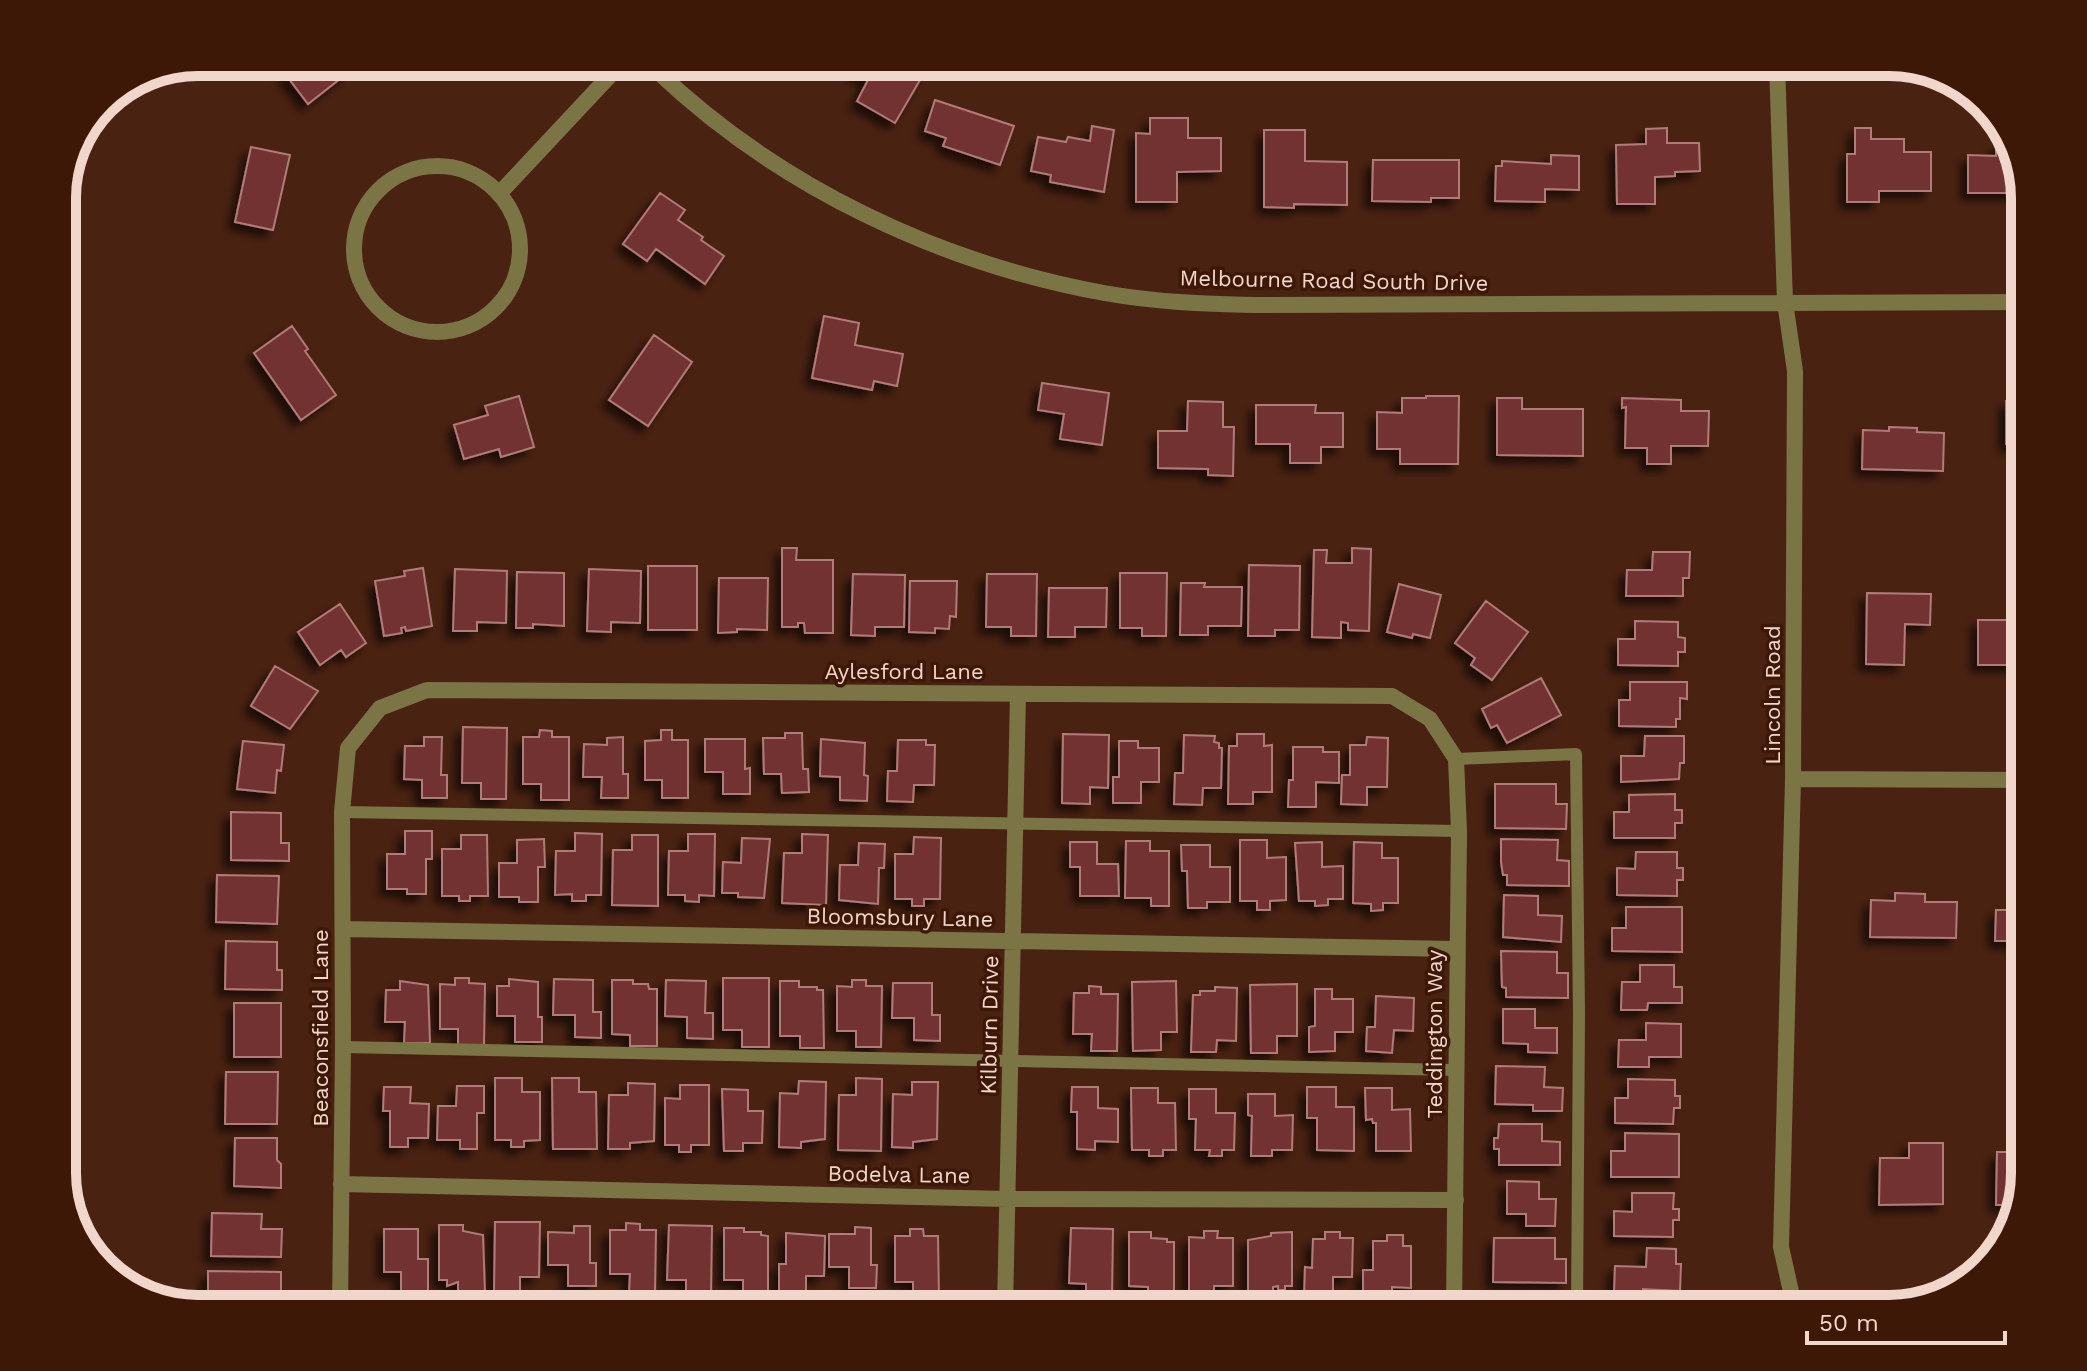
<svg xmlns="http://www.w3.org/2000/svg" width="2087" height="1371" font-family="'Work Sans',sans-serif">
<defs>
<filter id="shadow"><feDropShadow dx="-7" dy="7" stdDeviation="4" flood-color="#0009"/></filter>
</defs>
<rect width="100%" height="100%" fill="#4a2212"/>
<path fill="#723131" stroke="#b07b79" stroke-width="2" filter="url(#shadow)" d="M849,68H927L895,123L857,101L868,80Z
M283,71H350L308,104Z
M935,100L1014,126L1000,165L943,146L946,138L925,131Z
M1150,118H1188V138H1221V171L1177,172V202H1136V133L1150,134Z
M1092,126L1114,130L1104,192L1050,182L1051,175L1031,171L1038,137L1066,142L1068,137L1090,141Z
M1667,128V143H1699L1700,171L1675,172V176L1655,177V204H1617L1616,145L1646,144V129Z
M1855,128H1871V139H1904V152H1931V191H1879V202H1847V154H1855Z
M1264,130H1305V161L1347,162V205L1294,204V208L1264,207Z
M1996,145H2011L2025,189V206H2020V193H1968V155L1996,156Z
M251,147L290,155L273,230L235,222Z
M1551,155L1579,156V190L1545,189V202L1495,201L1496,166H1502V161L1551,164Z
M1373,160H1459V198H1431V202L1372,201Z
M660,193L685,210L678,220L703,237L701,240L724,256L705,284L656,249L647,261L623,244Z
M824,316L859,323L855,345L903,354L897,386L874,381L872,390L812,378Z
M292,326L308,349L305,351L336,395L301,420L254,353Z
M654,335L692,362L648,426L609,400Z
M1042,383L1109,393L1102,445L1060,439L1064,414L1038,410Z
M519,396L534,447L501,457L499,449L464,459L454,425L488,415L485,406Z
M1426,396H1459L1458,464H1400V449H1377V412L1402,413V398H1426Z
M1497,398H1522V409H1583V456L1497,455Z
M1622,398L1681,400V411H1709L1708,446H1671V464H1647V448H1625L1626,407L1622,408Z
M1188,401L1223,402V427H1234L1233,476L1208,475V469L1158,468V431H1187Z
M2006,401H2025V445L2006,444Z
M1256,405H1316L1315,413H1343V447H1321V463H1290V444H1256Z
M1889,427L1917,428V432L1944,433L1943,471L1862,469L1863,430L1889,431Z
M782,548H797L796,560H833V633H805L804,623H798V627H782Z
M1352,548L1371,549L1369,631L1348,630V623L1341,622V638L1312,637L1314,550H1327L1326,563H1352Z
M1653,552H1690L1689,578H1683V596H1626L1627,570H1652Z
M1249,565L1300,566L1299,630H1275V636H1248Z
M648,566H697V630H648Z
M423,568L432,626L406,631L405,627L401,628L402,633L384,636L375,581L405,576L404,571Z
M455,569L507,571L506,623L477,622V631H453Z
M589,569L641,571L640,623L611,622V632L587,631Z
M517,572L564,573V626L533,624V628H516Z
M1120,573H1167L1166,636H1142V628H1120Z
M853,574L905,575L904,627H875V636L851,635Z
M987,574H1037L1036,636H1011V627H986Z
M719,578H768L767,630L737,629V632L718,633Z
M910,581H957L956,617L950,616L949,629L935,628V633L909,632Z
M1181,583H1205L1204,587H1242L1241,626H1208V635H1180Z
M1399,584L1441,595L1430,638L1413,634L1412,638L1387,632Z
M1049,588H1107L1106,627H1075V637H1048Z
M1867,593L1931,594L1930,625L1905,624L1904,665L1866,664Z
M1486,601L1528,632L1492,680L1471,665L1475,658L1455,643Z
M340,604L366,643L346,657L341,650L320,665L298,632Z
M1978,620H2025V659H2016L2017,665H1978Z
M1635,621L1678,622V637L1685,638V652H1678V666L1618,665V639H1635Z
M275,666L318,691L290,729L251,706Z
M1541,678L1561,715L1507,743L1497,725L1491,728L1482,709Z
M1630,682H1687V699L1680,698V719H1676V727L1619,726V700H1630Z
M463,727L507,728L506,799H481V783H462Z
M540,730L552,731V737H569V800H541V784H523V737H539Z
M661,730H672V740H688V798H662V780H645V741L661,740Z
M785,733H802L803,769H808L809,792L782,793L781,774H764L763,738H785Z
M1063,734L1109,735L1108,788L1090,787V804L1062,803Z
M1237,734H1264V746L1272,745V792H1253V804H1228L1229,746H1237Z
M1184,735L1215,736L1214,742L1219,743V748H1222L1221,788H1203L1202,805L1174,804L1175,773H1183Z
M1645,736H1684V763H1680L1679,779L1621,782V756H1644Z
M424,737H442L441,775H447V798H422V780L404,779L405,746H424Z
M623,737V774H628V798H601L602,777H583L584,744L607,745V738Z
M1367,737L1388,738L1387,787H1367V805L1341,804L1342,775H1350V745H1366Z
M705,739H745V769L750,768V794H723V772H705Z
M821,739L865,743L864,775L868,776L867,801L840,800V777L820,776Z
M898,740H926V745H935L934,785H914L913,802L887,801L888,771H897Z
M243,741L284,745L281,771L277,770L275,793L237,789Z
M1119,741H1138V748H1159V782H1141V803H1113V777H1119Z
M1293,747H1323V752H1339V783L1316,782V807H1288L1289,780H1293Z
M1495,784H1556V804H1567L1566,829L1495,828Z
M1675,794V810H1682V823H1675V838H1614V812H1629V795Z
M231,812L281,813V843H289V861L231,860Z
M405,831H432V859H426V894H407V889H387V854H405Z
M575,833L602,834L601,895H586V901H572V894L555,895L556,851H575Z
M688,834H715L714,896L699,895V902L685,901V895H668L669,851H688Z
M802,834L828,835L826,905L782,903L784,853H802Z
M461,835H487L488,896H470V901H459V896H442V849H461Z
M632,835H658V906L612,905L613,850H632Z
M914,837L941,838L940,899H924V906H912V899H895V854H913Z
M742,838L770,839L764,898L738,897V893H722L723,862L741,863Z
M544,839L545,867H538V902H519V897H499V863H517V840Z
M1501,839L1558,840L1557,860L1569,861V886L1507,885V875H1503L1501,862Z
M1240,840H1267V858L1286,857V900L1270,901V910H1257V901H1240Z
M1126,841H1150V851H1169V906H1151V898H1125Z
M1070,842H1097V864H1118L1119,896H1080V867H1070Z
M1322,842V867L1343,866V899H1328V905L1315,906V901H1299L1295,843Z
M1354,842L1382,843V858H1398V903H1383V910L1371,911V904L1353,903Z
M859,843L885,844L884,868H879L878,904L839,900L840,865H858Z
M1181,845H1210V867H1230V902H1207V908H1188L1187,871H1182Z
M1636,852H1677V868H1683V880H1677V896L1617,895V868L1635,869Z
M217,875L279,876L277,924L216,922Z
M1895,893L1925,894V902H1957L1956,938L1870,937L1871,900L1895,901Z
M1504,895L1538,896V915L1562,916L1561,942L1503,937Z
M2023,896L2025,954H2019V941H1995L1996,910H2023Z
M1626,907H1682V952L1612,951V928H1626Z
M62,931H71L69,964H62Z
M226,941L277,942V970H282V990L225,989Z
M1501,951L1557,952V973H1568V998L1506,997V988L1502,987Z
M1640,965H1674V987H1682V1003H1648L1647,1010H1621L1622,982H1640Z
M455,978H469V983L485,984L484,1045H458V1029H440V984L455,985Z
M723,978H769V1047H742V1030H723Z
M509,979L538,982V1017H542V1042H515V1016H497V986H509Z
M554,979L593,980V1012H601V1038L575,1037V1015H553Z
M612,980H633V984H648L649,989H657V1046H630V1035L612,1034Z
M666,980L706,981L705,1013H713V1039L687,1038V1017L665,1016Z
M852,980H866V986H882L881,1047H856V1031H837V986L852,987Z
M400,981L428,985L430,1043H404L405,1022H385L386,990H400Z
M780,981H799V987H817V990H823L824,1048H800V1036H780Z
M1176,981L1177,1032H1161V1050L1133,1051L1132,982Z
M893,983H932V1015H940V1041L914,1040V1018H892Z
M1297,984V1036H1277V1053H1251L1250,985Z
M1089,986L1101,987V994H1118L1117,1051H1091L1092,1034H1073L1074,993H1089Z
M1215,987L1237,988L1236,1041L1217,1040L1216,1052H1191L1193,995H1200V991H1215Z
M1315,989H1332V999H1353V1032H1335V1051L1309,1052V1027L1315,1026Z
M1376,996L1414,998L1413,1031L1394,1030L1392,1053L1366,1051L1367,1027H1375Z
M234,1003H281V1057H234Z
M1503,1009H1535V1028H1557V1053L1528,1052V1044L1503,1043Z
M62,1023H69L65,1080H62Z
M1646,1023L1681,1024V1057H1649V1067H1618L1619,1040H1646Z
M1496,1066L1545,1067L1544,1087L1563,1088L1562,1111H1533V1105L1495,1104Z
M226,1072H278L277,1124H225Z
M495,1078H522V1092H540V1140L524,1141V1147H511V1140H495Z
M552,1078H579V1092H596L597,1149H553Z
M856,1078L882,1079L881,1151L838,1150L839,1095H856Z
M1628,1079L1675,1080V1096H1680V1108H1674L1673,1124L1615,1123V1098H1628Z
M799,1081L826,1082L825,1139L801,1142V1148L779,1147L780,1093L798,1094Z
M912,1082H938L937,1139L913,1142V1148L892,1147L893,1094L912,1095Z
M628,1083L655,1084L654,1141L630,1143V1149H608L609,1095H628Z
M680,1085H709V1145H691V1152H679V1145H665V1098L680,1099Z
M457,1086H484V1113H477V1149H460V1140H437L438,1106H456Z
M384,1087H411L410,1103L429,1104L428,1138H408V1147H390V1111H383Z
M1072,1087H1098V1108L1118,1109V1142L1095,1141V1150L1077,1149V1112H1071Z
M1307,1087H1336V1107H1354V1151L1317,1150V1118H1307Z
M1131,1088H1158V1103H1175L1176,1150H1163V1156H1149V1150H1132Z
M1365,1088H1392V1110L1410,1109L1411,1151H1376V1123H1373L1372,1119L1366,1120Z
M722,1089L748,1090V1111H763L762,1143H743V1151H724Z
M1189,1089H1216V1113H1235L1234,1150H1222V1156H1209L1210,1150H1195L1196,1119H1189Z
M1248,1094H1275V1116L1293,1115L1292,1150H1272V1156H1251L1252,1116L1248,1115Z
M1499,1124H1542V1141L1560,1142V1165H1499V1149H1494V1138H1498Z
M1625,1133L1679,1134V1177H1611V1151H1625Z
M235,1138H277V1160L281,1164V1188L234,1186Z
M1909,1143H1943V1204L1879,1205L1880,1158H1909Z
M1997,1152H2025V1174L2015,1205H1996Z
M1507,1181L1539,1182V1199H1556L1555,1226H1526V1214H1507Z
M1632,1193H1674L1673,1209H1679V1220H1673V1237L1614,1236V1211L1632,1212Z
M212,1213L262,1214L261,1229H282L281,1257L211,1256Z
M495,1222H540L539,1277H520V1294H494Z
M626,1223L640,1224V1230H656L655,1293L629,1292L630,1274H610V1230H626Z
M439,1225H463V1231L483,1235L485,1293L458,1292V1282L447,1286V1280H439Z
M669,1225L712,1226L711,1296L686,1295V1280H667Z
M574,1226H590V1263H596V1286H568V1265H548V1232L574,1233Z
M855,1227L871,1228V1265H877L876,1288H849V1267H829V1234H855Z
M724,1228H744V1232H761V1235L768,1236V1294H743V1280H724Z
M1071,1228L1113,1229L1112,1299H1086V1284L1069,1283Z
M384,1229H418V1259H428V1292L401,1291V1272H384Z
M910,1229H923L924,1236H938L939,1298H913V1282H895V1236H910Z
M1204,1231H1218L1217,1238H1233V1286H1214V1301H1189V1237L1204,1238Z
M1129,1232H1151V1238L1167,1239V1242H1174V1300H1148V1287L1129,1286Z
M1292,1232V1286H1285V1290H1278V1286L1273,1287V1299L1248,1300V1240L1271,1236V1233Z
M1325,1232H1340V1238H1353L1352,1277H1333V1300L1304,1299L1305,1267L1312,1268L1313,1239H1325Z
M786,1233L825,1236L824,1276H806V1297H779V1264H786Z
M1387,1235H1403V1246H1411V1288L1392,1287V1302H1363V1270H1373V1241H1387Z
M1494,1238H1555V1259H1566V1283L1493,1282Z
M1647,1248L1676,1249V1264H1681L1680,1291L1643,1289V1294L1614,1293L1615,1266L1646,1267Z
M208,1271L281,1272V1300H268L267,1309H208Z
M1495,1293H1550V1309H1495Z"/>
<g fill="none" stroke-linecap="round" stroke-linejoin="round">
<path stroke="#7b7545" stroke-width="12" d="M1456,759L1576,754L1579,1014L1577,1309
M342,812L1459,831
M343,1047L1456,1070"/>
<path stroke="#7b7545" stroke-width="16" d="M1777,63L1785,302L1795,371L1793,779L1781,1247L1792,1296L1820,1309
M655,69C777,186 939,263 1104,293C1154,302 1205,304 1255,305L2025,302
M354 249a83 83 0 1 1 166 0a83 83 0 1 1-166 0Z
M499,194L616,69
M1793,779L2025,780
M343,929L1456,949
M341,1184L1007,1199L1456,1200
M340,1309L343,1047L342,812L348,748L380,708L427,690L1392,696L1430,719L1456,759L1459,831L1454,1309
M1005,1309L1018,694"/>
</g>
<g text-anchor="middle" stroke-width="7" stroke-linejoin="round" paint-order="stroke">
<g font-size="22" fill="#f0d6cb" stroke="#3e1807">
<text transform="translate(1334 280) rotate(1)" y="8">Melbourne Road South Drive</text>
<text x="904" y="679">Aylesford Lane</text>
<text transform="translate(1772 695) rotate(-90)" y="8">Lincoln Road</text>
<text transform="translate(900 917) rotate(1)" y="8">Bloomsbury Lane</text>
<text transform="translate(989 1025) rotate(-89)" y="8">Kilburn Drive</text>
<text transform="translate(320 1028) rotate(-90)" y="8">Beaconsfield Lane</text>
<text transform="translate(1434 1034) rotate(-90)" y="8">Teddington Way</text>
<text transform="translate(899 1174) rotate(1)" y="8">Bodelva Lane</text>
</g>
</g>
<path d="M0 0H2087V1371H0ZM198 76H1889A122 122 0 0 1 2011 198V1173A122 122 0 0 1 1889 1295H198A122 122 0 0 1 76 1173V198A122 122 0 0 1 198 76Z" fill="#3e1807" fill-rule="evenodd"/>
<path fill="none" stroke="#f0d6cb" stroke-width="10" d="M198 76H1889A122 122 0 0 1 2011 198V1173A122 122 0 0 1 1889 1295H198A122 122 0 0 1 76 1173V198A122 122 0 0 1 198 76Z"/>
<path d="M1807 1331v12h198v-12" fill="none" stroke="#f0d6cb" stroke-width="4"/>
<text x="1819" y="1331" font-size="24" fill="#f0d6cb" stroke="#3e1807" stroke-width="6" paint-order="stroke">50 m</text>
</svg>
